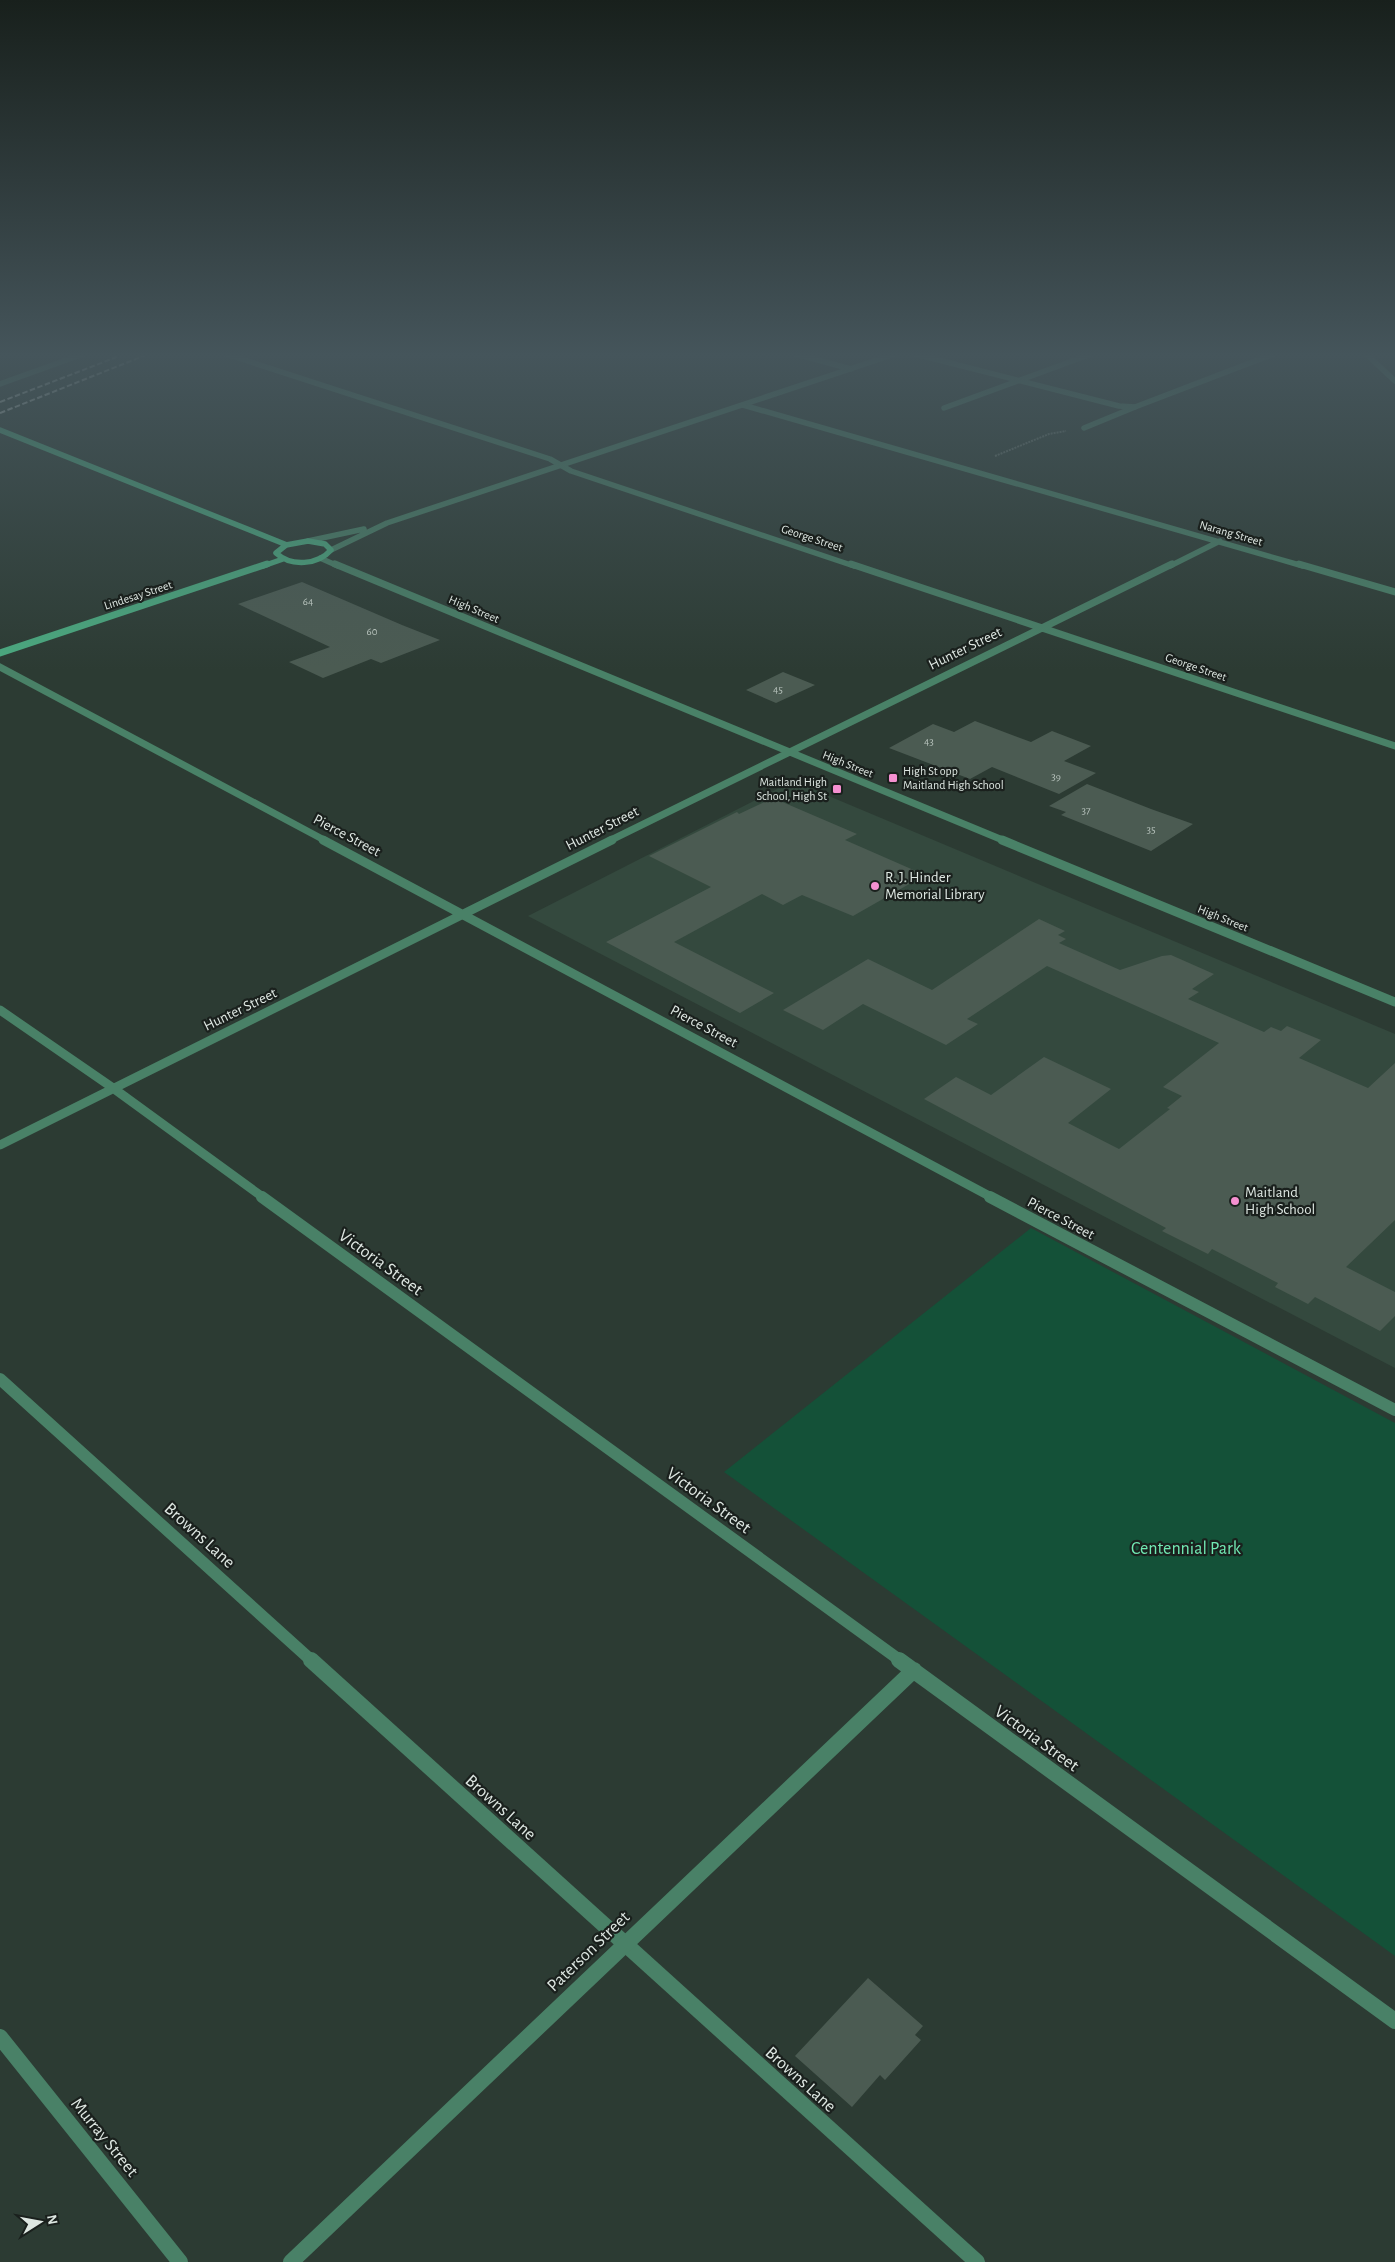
<svg xmlns="http://www.w3.org/2000/svg" width="1395" height="2262" font-family="'Alegreya Sans',sans-serif">
<rect width="100%" height="100%" fill="#2c3b33"/>
<path fill="#34493e" d="M793,781L1395,1034V1368L528,916Z"/>
<path fill="#145138" d="M1031,1228L1395,1423V1956L724,1472Z"/>
<path fill="#4b5b52" d="M302,582L402,625L440,640L381,663L371,659L323,678L289,662L330,647L238,604Z
M783,672L815,685L776,703L746,690Z
M975,721L1031,742L1052,731L1091,746L1064,761L1096,773L1059,794L992,767L970,779L889,748L933,724L954,732Z
M1087,784L1151,809L1193,824L1151,851L1061,815L1066,812L1049,806Z
M773,798L857,834L845,840L925,875L853,916L802,895L783,905L762,894L674,942L774,993L740,1013L606,942L711,887L649,856L737,812L739,814Z
M1039,919L1065,931L1058,935L1066,939L1059,943L1120,970L1162,956L1171,955L1214,974L1192,989L1199,992L1188,999L1264,1032L1271,1027L1281,1031L1287,1026L1321,1040L1299,1058L1368,1088L1395,1063V1220L1346,1267L1395,1292V1316L1380,1331L1315,1297L1308,1304L1275,1287L1278,1283L1212,1249L1208,1254L1162,1231L1166,1228L924,1099L956,1077L991,1095L1044,1057L1111,1089L1068,1123L1119,1149L1170,1109L1167,1108L1182,1096L1163,1087L1219,1043L1047,966L967,1019L978,1024L946,1045L863,1004L823,1030L783,1010L868,959L932,990Z
M868,1978L923,2026L915,2035L921,2040L885,2080L880,2075L852,2107L795,2056Z"/>
<g fill="none" stroke-linecap="round" stroke-linejoin="round">
<path stroke="#64716a" stroke-width="2" stroke-dasharray="2 1" stroke-linecap="butt" d="M995,456L1049,434L1066,431"/>
<path stroke="#498167" stroke-width="5.5" d="M944,408L1094,353
M1084,428L1135,407"/>
<path stroke="#498167" stroke-width="12" d="M0,1379L312,1661"/>
<path stroke="#498167" stroke-width="16" d="M311,1660L977,2262"/>
<path stroke="#498167" stroke-width="5.5" d="M223,353L550,459L571,471L854,566
M792,353L851,369
M911,353L1119,406L1135,407L1276,353
M0,384L86,353
M743,405L1303,566
M320,558L338,566
M1170,566L1220,541"/>
<path stroke="#498167" stroke-width="7" d="M335,564L1005,841
M851,564L1395,746
M1299,564L1395,592
M0,667L326,841
M609,841L1172,564"/>
<path stroke="#498167" stroke-width="9" d="M323,840L993,1198
M1002,840L1395,1002
M0,1010L113,1088L264,1198
M0,1145L612,840"/>
<path stroke="#498167" stroke-width="12" d="M262,1197L901,1661
M990,1197L1395,1410"/>
<path stroke="#498167" stroke-width="16" d="M899,1660L1395,2021
M0,2037L180,2262
M291,2262L914,1670"/>
<path stroke="#498167" stroke-width="5.5" d="M1365,353L1395,381
M308,541L364,529
M331,550L387,523L898,353"/>
<path stroke="#4bab80" stroke-width="5.5" d="M0,430L287,545
M308,541L325,544L331,550C318,565 291,567 276,553L286,545Z
M263,566L283,559"/>
<path stroke="#4bab80" stroke-width="7" d="M0,653L267,564"/>
<path stroke="#c3cdc8" stroke-width="2" stroke-dasharray="5.5 2.5" stroke-linecap="butt" d="M0,402L127,353
M0,413L151,353"/>
</g>
<linearGradient id="sky" x2="0" y2="1"><stop stop-color="#18201c"/><stop offset="0.53" stop-color="#45555b"/><stop offset="1" stop-color="#45555b" stop-opacity="0"/></linearGradient>
<rect width="1395" height="670" fill="url(#sky)"/>
<g fill="#f590d1" stroke="#1a201d" stroke-width="2">
<rect x="888" y="773" width="10" height="10" rx="2.5"/>
<rect x="832" y="784" width="10" height="10" rx="2.5"/>
<circle cx="875" cy="886" r="5"/>
<circle cx="1235" cy="1201" r="5"/>
</g>
<g text-anchor="middle" stroke-width="4.5" stroke-linejoin="round" paint-order="stroke">
<g font-size="11" fill="#b9c4be">
<text x="308" y="605">64</text>
<text x="372" y="635">60</text>
<text x="778" y="693">45</text>
<text x="929" y="745">43</text>
<text x="1056" y="780">39</text>
<text x="1086" y="814">37</text>
<text x="1151" y="833">35</text>
</g>
<g font-size="12" fill="#dee7e2" stroke="#1a201d">
<text transform="translate(1231 533) rotate(16)" y="4">Narang Street</text>
<text transform="translate(812 538) rotate(18)" y="4">George Street</text>
<text transform="translate(138 595) rotate(-18)" y="4">Lindesay Street</text>
<text transform="translate(474 609) rotate(23)" y="4">High Street</text>
<text transform="translate(1196 667) rotate(19)" y="4">George Street</text>
<text transform="translate(848 764) rotate(22)" y="4">High Street</text>
<text transform="translate(1223 918) rotate(22)" y="4">High Street</text>
</g>
<g font-size="12" fill="#dee7e2" stroke="#1a201d" text-anchor="start">
<text x="903" y="775">High St opp<tspan x="903" dy="14">Maitland High School</tspan></text>
<text x="827" y="786" text-anchor="end">Maitland High<tspan x="827" dy="14">School, High St</tspan></text>
</g>
<g font-size="15" fill="#dee7e2" stroke="#1a201d">
<text transform="translate(965 648) rotate(-26)" y="5">Hunter Street</text>
<text transform="translate(602 828) rotate(-27)" y="5">Hunter Street</text>
<text transform="translate(347 835) rotate(28)" y="5">Pierce Street</text>
<text transform="translate(240 1009) rotate(-26)" y="5">Hunter Street</text>
<text transform="translate(704 1026) rotate(28)" y="5">Pierce Street</text>
<text transform="translate(1061 1218) rotate(28)" y="5">Pierce Street</text>
</g>
<g font-size="15" fill="#dee7e2" stroke="#1a201d" text-anchor="start">
<text x="885" y="882">R. J. Hinder<tspan x="885" dy="17">Memorial Library</tspan></text>
<text x="1245" y="1197">Maitland<tspan x="1245" dy="17">High School</tspan></text>
</g>
<g font-size="18" fill="#dee7e2" stroke="#1a201d">
<text transform="translate(381 1262) rotate(36)" y="6">Victoria Street</text>
<text transform="translate(709 1500) rotate(36)" y="6">Victoria Street</text>
<text transform="translate(200 1535) rotate(42)" y="6">Browns Lane</text>
<text transform="translate(1037 1738) rotate(36)" y="6">Victoria Street</text>
<text transform="translate(501 1807) rotate(42)" y="6">Browns Lane</text>
<text transform="translate(588 1951) rotate(-44)" y="6">Paterson Street</text>
<text transform="translate(801 2079) rotate(42)" y="6">Browns Lane</text>
<text transform="translate(105 2137) rotate(51)" y="6">Murray Street</text>
</g>
<g font-size="18" fill="#71e9b3" stroke="#1a201d">
<text x="1186" y="1554">Centennial Park</text>
</g>
</g>
<g transform="translate(40 2222) rotate(79)" stroke="#1a201d" stroke-width="4" paint-order="stroke">
<path d="M0-4L9 19L0 12L-9 19Z" fill="#dee7e2"/>
<text y="-8" font-size="14" font-weight="bold" text-anchor="middle" fill="#dee7e2">N</text>
</g>
</svg>
